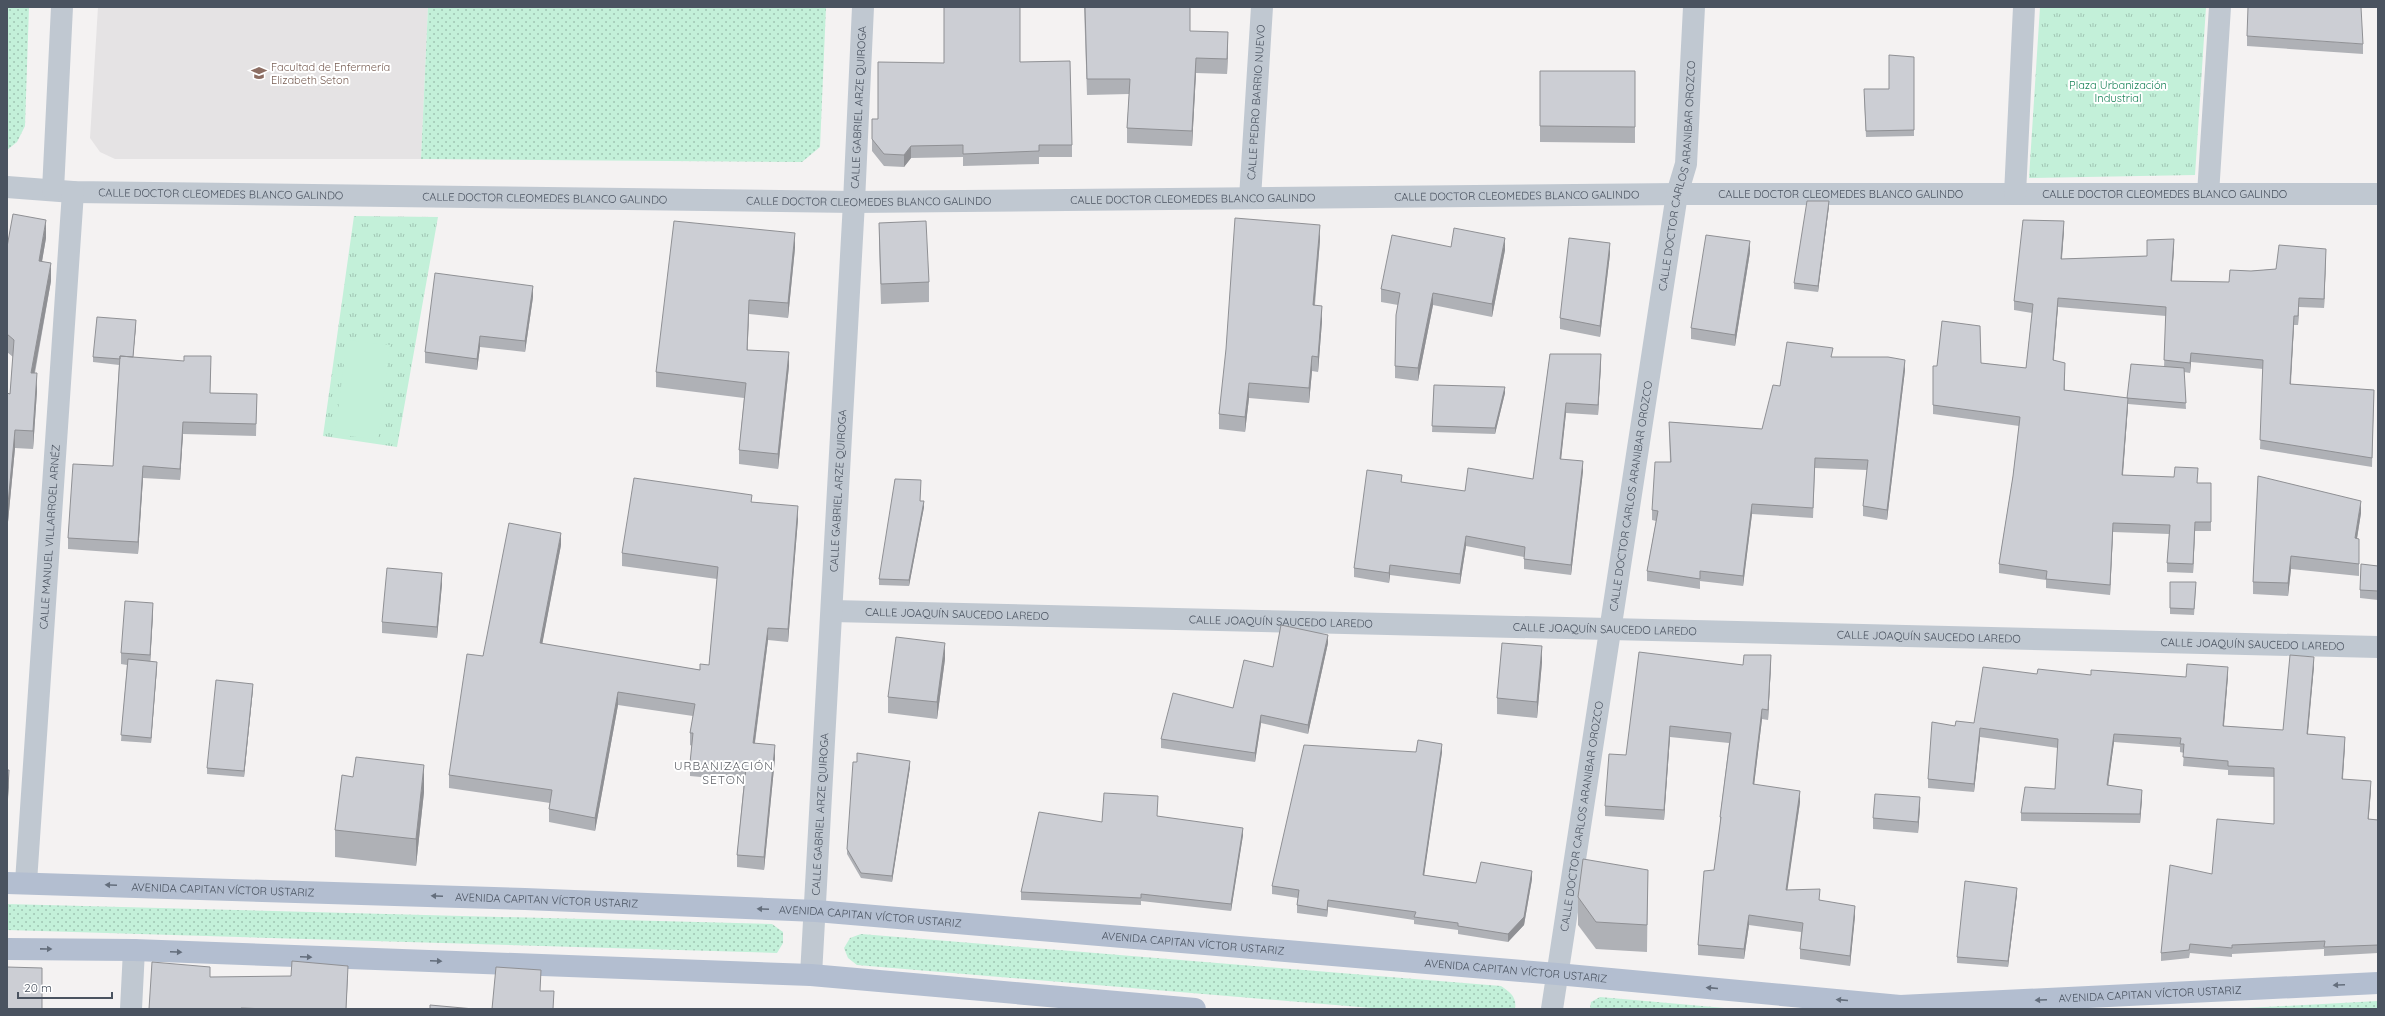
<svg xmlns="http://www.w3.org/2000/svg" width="2385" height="1016" font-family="Quicksand,sans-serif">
<defs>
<pattern id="grass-dots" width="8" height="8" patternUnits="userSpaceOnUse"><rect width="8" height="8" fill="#c3f0d9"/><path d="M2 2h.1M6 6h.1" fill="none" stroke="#a0c5b3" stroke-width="1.8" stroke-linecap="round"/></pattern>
<pattern id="park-tufts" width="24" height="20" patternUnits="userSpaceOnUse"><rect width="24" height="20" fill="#c3f0d9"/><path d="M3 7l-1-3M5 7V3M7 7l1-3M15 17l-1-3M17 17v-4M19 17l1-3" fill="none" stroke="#a0c5b3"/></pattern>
</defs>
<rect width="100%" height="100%" fill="#f4f2f2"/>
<path fill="#e5e3e4" d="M98,7H428L421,159H115L100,152L90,138Z"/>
<path fill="url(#grass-dots)" d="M7,7H29L25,126L17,142L7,150Z
M428,7H826L820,147L802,162L421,159Z
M7,904L772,924L783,932V943L777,953L7,930Z
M861,934L1501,986C1510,992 1517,997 1515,1009H1383L857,965L848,958L844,948L850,938Z
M1600,997L1736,1009H1590L1591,1002Z
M2378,1001V1009H2228Z"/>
<path fill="url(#park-tufts)" d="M2040,7H2206L2195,175L2029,178Z
M354,216L438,217L397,447L323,436Z"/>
<path fill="#c3f0d9" d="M347,340L390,345L378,440L335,434Z"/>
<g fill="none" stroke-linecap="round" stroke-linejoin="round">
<g stroke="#c0c8d1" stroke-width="22">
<path id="s1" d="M7,187L73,192L854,202L1677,194H2378"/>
<path d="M53,190L62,7"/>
<path d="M2015,194L2024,7"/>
<path d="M2208,194L2220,7"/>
<path id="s2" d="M1250,198L1262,7"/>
<path id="s3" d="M832,611L2378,647"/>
<path id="s4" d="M26,882L73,192"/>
<path id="s5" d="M811,975L854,202L863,7"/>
<path d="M131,1009L134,950"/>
<path id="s6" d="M1552,1009L1677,194L1686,164L1694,7"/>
</g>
<g stroke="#b3bed0" stroke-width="22">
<path id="s7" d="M7,883L525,899L816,911L1557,974L1900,1006L2378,983"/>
<path d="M7,949L134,950L811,975L1195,1009"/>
</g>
</g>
<path fill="#afb1b6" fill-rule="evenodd" d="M1084,7H1190V31L1228,47L1227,74L1196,73L1192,146L1127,143V128L1129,94L1087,95Z
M2247,36L2363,44V54L2247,46Z
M1914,57V136L1866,137L1864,95L1889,89Z
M1020,62L1072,145V157H1039V164L963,166V157L911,158L904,167L884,166L872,151V119H878L944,63Z
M1540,71H1635V143L1540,142Z
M1829,206L1818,292L1794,289V283Z
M879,223L929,282V302L881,304L879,244Z
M2064,230L2062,259L2147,256L2174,248L2172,281L2229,282L2251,271L2276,269L2326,258L2324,308L2299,307L2298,325H2294L2291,384L2374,390L2372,467L2260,449L2263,369L2191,362L2190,373L2184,372L2186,409L2128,404L2123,475L2198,483H2211V531H2195L2193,573L2167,572V563L2169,534L2113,532L2110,595L2046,588V580L1999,573V564L2013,476L2019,426L1933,414V366H1937L1981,363L2026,368L2032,313L2014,310V301ZM2058,307L2166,316L2164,367L2127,398L2065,390V373L2053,360Z
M46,238L42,261L51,281L35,373L37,391L33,449L15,448L8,522H7V393L10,394L13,357L7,352V247Z
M1320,240L1315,305L1322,321L1318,372L1312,371L1309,403L1249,398L1245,432L1219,429V414Z
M1451,247L1505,250L1492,317L1433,305L1418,381L1395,378V366L1398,305L1381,302V289Z
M795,248L788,318L749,314L747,350L789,366L778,469L739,464V450L744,398L656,387V372Z
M1750,252L1735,346L1691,339V328Z
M1610,254L1600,337L1560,329V318Z
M533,297L525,352L480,347L477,370L425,363V352Z
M136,326L133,357L211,368L210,393L257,394L256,436L183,434L180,480L143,478L138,554L68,549V538L113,466L119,365L93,362V357Z
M1550,354L1601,364L1598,415L1566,413L1561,459L1583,471L1571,575L1524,569V557L1466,546L1460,584L1390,575L1389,583L1354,577V568L1402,483L1465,491L1533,479Z
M1833,357L1905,370L1887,520L1863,516V506L1867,470L1815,468L1813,518L1752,514L1743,586L1700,581V589L1647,581V571L1656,521L1652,520V510L1670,462L1669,422L1762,429L1780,386Z
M1434,385L1505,393L1495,434L1432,432Z
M2258,476L2361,513L2357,539H2359V576L2291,569L2288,596L2253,594V582Z
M920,501L924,507L909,586L879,585V579Z
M752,502L798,519L788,642L768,640L755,743L775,758L764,870L737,867V855L744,781L690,776V763L692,746L690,745V733L693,716L618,705L595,831L549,822V809L550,803L449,788V775L483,656L561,545L542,644L700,670L709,665L717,579L622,566V553Z
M2378,566V600L2360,598V590Z
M2170,582L2196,588L2194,615L2170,614Z
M442,584L437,638L382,633V622Z
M153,614L150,661L157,667L151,743L121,741L127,665L121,664V653Z
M1328,643L1308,734L1261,723L1255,762L1161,748V739L1233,708L1273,667Z
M945,659L937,719L888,713V697Z
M1542,662L1537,718L1497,714V698Z
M1743,665H1771L1768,720L1762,719L1754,785L1800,802L1787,890L1820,900L1855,916L1850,966L1800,959V949L1801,932L1749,925L1744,959L1698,955V945L1714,870L1720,827V817L1729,743L1670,737L1664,820L1605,816V806L1626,755Z
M2314,666L2308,734L2345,745L2343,779L2371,790L2368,819L2378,820V953L2324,956V949L2232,954V957L2190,953L2189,958L2161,961V953L2212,874L2274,824V777L2228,775V770L2183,766L2184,753L2180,752V747L2114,742L2108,785L2142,799L2140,823L2021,821V813L2055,789L2058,748L1980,737L1974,792L1928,788V779L1955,726L1974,723L2037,674L2186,677L2228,676L2224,726L2283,730Z
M253,689L244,777L207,774V768Z
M1416,752H1442L1424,875L1476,883L1532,879L1524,925L1508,942L1458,934V930L1414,924V920L1328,907L1327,917L1297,913V905L1298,898L1272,894V886Z
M857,762L910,767L892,882L861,878L847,854V849Z
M424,792L416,866L335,857V830Z
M1920,808L1918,833L1873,829V818Z
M1157,816L1243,835L1231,911L1141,901V905L1021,900V892L1102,822Z
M1648,870L1647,952L1596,949L1578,925V897Z
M2017,894L2008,967L1957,963V957Z
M210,977L348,979L346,1009H149Z"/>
<path fill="#8f9094" d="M1228,32V47L1227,74V59Z
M1196,58V73L1192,146V131Z
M911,146V158L904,167V155Z
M1829,201V206L1818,292V286Z
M46,220V238L39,279V261Z
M2064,221V230L2061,268V259Z
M1320,225V240L1313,320V305Z
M795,233V248L788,318V303Z
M1505,238V250L1492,317V304Z
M2174,239V248L2171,290V281Z
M1750,241V252L1735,346V335Z
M1610,243V254L1600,337V326Z
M2326,249V258L2324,308V299Z
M51,263V281L31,391V373Z
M533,286V297L525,352V341Z
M1433,293V305L1418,381V368Z
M2058,298V307L2053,369V360Z
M2299,298V307L2298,325V316Z
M749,300V314L747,364V350Z
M1322,306V321L1318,372V357Z
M2294,316V325L2290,393V384Z
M136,320V326L132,366V360Z
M480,336V347L477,370V359Z
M789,352V366L778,469V454Z
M2191,353V362L2190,373V363Z
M1601,354V364L1598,415V405Z
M1312,356V371L1309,403V388Z
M1905,360V370L1887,520V510Z
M37,373V391L33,449V431Z
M1249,383V398L1245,432V417Z
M1505,387V393L1495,434V428Z
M2128,398V407L2122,484V475Z
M1566,403V413L1560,469V459Z
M183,422V434L180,480V469Z
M15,430V448L8,522V504Z
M1583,461V471L1571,575V565Z
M143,466V478L138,554V542Z
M924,501V507L909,586V580Z
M2361,501V513L2355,550V538Z
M1752,504V514L1743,586V576Z
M798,506V519L788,642V629Z
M2195,522V531L2193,573V564Z
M2113,523V532L2110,595V585Z
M561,533V545L540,656V643Z
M1466,536V546L1460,584V574Z
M2291,556V569L2288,596V583Z
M1390,565V575L1389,583V573Z
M442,573V584L437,638V627Z
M153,603V614L150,666V655Z
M768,628V640L753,756V743Z
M1328,635V643L1308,734V725Z
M945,643V659L937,719V702Z
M1542,646V662L1537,718V702Z
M1771,655V665L1768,720V710Z
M2314,657V666L2307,742V734Z
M157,662V667L151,743V738Z
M2228,667V676L2223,735V726Z
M253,684V689L244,777V771Z
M618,692V705L595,831V818Z
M1762,709V719L1753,794V784Z
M1261,715V723L1255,762V753Z
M1670,726V737L1664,820V810Z
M1980,728V737L1974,792V784Z
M2114,734V742L2107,794V785Z
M2345,737V745L2342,788V779Z
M1442,744V752L1423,883V875Z
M775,745V758L764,870V857Z
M910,761V767L892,882V876Z
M424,765V792L416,866V839Z
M9,770V781L7,817V805Z
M2371,781V790L2368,828V819Z
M2142,790V799L2140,823V814Z
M1800,791V802L1786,900V890Z
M1920,797V808L1918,833V822Z
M1243,828V835L1231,911V904Z
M1532,871V879L1524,925L1508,942V934Z
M2017,888V894L2008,967V961Z
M1328,900V907L1327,917V910Z
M1855,906V916L1850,966V956Z
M1749,915V925L1744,959V949Z"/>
<path fill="#ccced4" stroke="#8f9094" d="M944,7H1020V62L1070,61L1072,145H1039V151L963,154V145L911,146L904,155L884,154L872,139V119H878V62L944,63Z
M1085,7H1190V31L1228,32L1227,59L1196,58L1192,131L1127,128L1130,79H1087Z
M2248,7H2361L2363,44L2247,36Z
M1889,55L1914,57V130L1866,131L1864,89H1889Z
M1540,71H1635V127L1540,126Z
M1807,201H1829L1818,286L1794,283Z
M13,214L46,220L39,261L51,263L31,373H37L33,431L15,430L8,504H7V393L10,394L14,340L7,334V247Z
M1235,218L1320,225L1313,305L1322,306L1318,357L1312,356L1309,388L1249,383L1245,417L1219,414L1226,349Z
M2023,220L2064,221L2061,259L2147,256V240L2174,239L2171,281L2229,282L2230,270L2251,271L2276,269L2279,245L2326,249L2324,299L2299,298L2298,316H2294L2290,384L2374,390L2372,458L2260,440L2263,360L2191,353L2190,363L2164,360L2166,307L2058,298L2053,360L2065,363L2064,390L2128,398L2122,475L2174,477L2175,467L2198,468L2197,483H2211V522H2195L2193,564L2167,563L2170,525L2113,523L2110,585L2046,579L2047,571L1999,564L2013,476L2020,417L1933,405V366H1937L1942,321L1980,326L1981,363L2026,368L2033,304L2014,301Z
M674,221L795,233L788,303L749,300L747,350L789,352L778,454L739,450L746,383L656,372Z
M926,221L929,282L881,284L879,223Z
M1454,228L1505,238L1492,304L1433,293L1418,368L1395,366L1396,315L1400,293L1381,289L1392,235L1451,247Z
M1706,235L1750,241L1735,335L1691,328Z
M1569,238L1610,243L1600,326L1560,318Z
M435,273L533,286L525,341L480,336L477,359L425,352Z
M97,317L136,320L133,357L120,356V359L93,357Z
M1787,342L1833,348L1831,357H1888L1905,360L1887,510L1863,506L1868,460L1815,458L1813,508L1752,504L1743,576L1700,571V579L1647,571L1658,511L1652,510L1655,462H1671L1669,422L1762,429L1773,385L1780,386Z
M1550,354H1601L1598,405L1566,403L1560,459L1583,461L1571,565L1524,559L1525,547L1466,536L1460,574L1390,565L1389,573L1354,568L1367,470L1402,475L1401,482L1465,491L1468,468L1533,479Z
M120,356L184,361V356H211L210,393L257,394L256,424L183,422L180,469L143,466L138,542L68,538L73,464L113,466Z
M2131,364L2184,368L2186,403L2127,398Z
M1434,385L1505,387L1495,428L1432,426Z
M2258,476L2361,501L2355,538L2359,539V564L2291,556L2288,583L2253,582Z
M634,478L752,495L751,502L798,506L788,629L768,628L753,743L775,745L764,857L737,855L746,768L690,763L693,733H690L695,704L618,692L595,818L549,809L552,790L449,775L467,654L483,656L509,523L561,533L540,643L700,670V664L709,665L718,567L622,553Z
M895,479L921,480L920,501H924L909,580L879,579Z
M2361,564L2378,566V591L2360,590Z
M387,568L442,573L437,627L382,622Z
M2170,582H2196L2194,609L2170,608Z
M125,601L153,603L150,655L121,653Z
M1281,625L1328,635L1308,725L1261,715L1255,753L1161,739L1173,693L1233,708L1244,660L1273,667Z
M896,637L945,643L937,702L888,697Z
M1502,643L1542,646L1537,702L1497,698Z
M1639,652L1743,665L1744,655H1771L1768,710L1762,709L1753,784L1800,791L1786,890L1820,889L1819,900L1855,906L1850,956L1800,949L1803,923L1749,915L1744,949L1698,945L1704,871L1714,870L1721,817H1720L1731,733L1670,726L1664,810L1605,806L1609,754L1626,755Z
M2290,655L2314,657L2307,734L2345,737L2342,779L2371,781L2368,819L2378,820V945L2324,947L2325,941L2232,945V948L2190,944L2189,950L2161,953L2170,865L2212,874L2217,819L2274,824V768L2228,766V761L2183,757L2184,744H2180L2181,738L2114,734L2107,785L2142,790L2140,814L2021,813L2025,787L2055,789L2058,739L1980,728L1974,784L1928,779L1932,722L1955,726L1956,721L1974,723L1983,667L2037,674L2038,669L2091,675V670L2186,677L2187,664L2228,667L2223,726L2283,730Z
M128,659L157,662L151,738L121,735Z
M216,680L253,684L244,771L207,768Z
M1418,740L1442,744L1423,875L1476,883L1481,862L1532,871L1524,917L1508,934L1458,926V923L1414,917L1416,912L1328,900L1327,910L1297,905L1299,890L1272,886L1304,745L1416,752Z
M857,753L910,761L892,876L861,873L847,849L853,762H857Z
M356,757L424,765L416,839L335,830L342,775L353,777Z
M7,770H9L7,805Z
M1104,793L1158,796L1157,816L1243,828L1231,904L1141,894V898L1021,892L1039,812L1102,822Z
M1875,794L1920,797L1918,822L1873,818Z
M1583,859L1648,870L1647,925L1596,922L1578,897Z
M1965,881L2017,888L2008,961L1957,957Z
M292,961L348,966L346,1009H268L241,1008V1009H149L152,962L210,967V977L291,976Z
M7,967L42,968V1009H7Z
M496,967L541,970L540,991H554L553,1009H492Z
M430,1005L474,1009H430Z"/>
<defs><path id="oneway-solid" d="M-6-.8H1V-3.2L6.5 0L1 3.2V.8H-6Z"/></defs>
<g fill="#646e7c">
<use href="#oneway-solid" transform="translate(111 885) rotate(-178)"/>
<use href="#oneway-solid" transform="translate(437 896) rotate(-178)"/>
<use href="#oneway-solid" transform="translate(763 909) rotate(-177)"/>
<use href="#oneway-solid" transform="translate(46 949) rotate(1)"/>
<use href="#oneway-solid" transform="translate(176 952) rotate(2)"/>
<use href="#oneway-solid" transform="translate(306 957) rotate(2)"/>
<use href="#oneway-solid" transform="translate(436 961) rotate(2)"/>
<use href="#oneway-solid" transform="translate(2339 985) rotate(177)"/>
<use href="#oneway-solid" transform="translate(1712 988) rotate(-175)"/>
<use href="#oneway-solid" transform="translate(1842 1000) rotate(-175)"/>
<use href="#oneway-solid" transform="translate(2041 1000) rotate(177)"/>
</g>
<defs>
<g id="university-bare" transform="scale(1.2)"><path d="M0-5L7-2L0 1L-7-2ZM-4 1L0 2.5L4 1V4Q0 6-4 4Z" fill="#8d6e63" stroke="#fff" stroke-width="2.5" paint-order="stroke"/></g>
</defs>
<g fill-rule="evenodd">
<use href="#university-bare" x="259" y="73"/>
</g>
<g text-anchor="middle" stroke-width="4" stroke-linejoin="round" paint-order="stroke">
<g font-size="11" fill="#785e54" stroke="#fff" text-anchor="start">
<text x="271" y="71">Facultad de Enfermería<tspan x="271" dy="13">Elizabeth Seton</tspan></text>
</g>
<g font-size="11" fill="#198258" stroke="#fff">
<text x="2118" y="89">Plaza Urbanización<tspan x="2118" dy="13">Industrial</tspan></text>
</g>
<g font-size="11" fill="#4a5360" stroke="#fff">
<text dy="4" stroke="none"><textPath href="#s2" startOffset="96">CALLE PEDRO BARRIO NUEVO</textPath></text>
<text dy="4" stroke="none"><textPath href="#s5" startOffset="869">CALLE GABRIEL ARZE QUIROGA</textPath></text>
<text dy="4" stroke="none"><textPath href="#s6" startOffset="843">CALLE DOCTOR CARLOS ARANIBAR OROZCO</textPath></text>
<text dy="4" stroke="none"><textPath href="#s1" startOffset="214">CALLE DOCTOR CLEOMEDES BLANCO GALINDO</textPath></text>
<text dy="4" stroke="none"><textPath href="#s1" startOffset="1834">CALLE DOCTOR CLEOMEDES BLANCO GALINDO</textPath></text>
<text dy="4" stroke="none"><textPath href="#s1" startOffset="2158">CALLE DOCTOR CLEOMEDES BLANCO GALINDO</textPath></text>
<text dy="4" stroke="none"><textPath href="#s1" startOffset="1510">CALLE DOCTOR CLEOMEDES BLANCO GALINDO</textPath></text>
<text dy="4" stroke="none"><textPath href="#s1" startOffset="538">CALLE DOCTOR CLEOMEDES BLANCO GALINDO</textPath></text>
<text dy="4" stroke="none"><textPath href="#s1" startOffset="1186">CALLE DOCTOR CLEOMEDES BLANCO GALINDO</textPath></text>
<text dy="4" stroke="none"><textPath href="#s1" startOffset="862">CALLE DOCTOR CLEOMEDES BLANCO GALINDO</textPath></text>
<text dy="4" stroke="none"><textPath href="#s5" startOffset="485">CALLE GABRIEL ARZE QUIROGA</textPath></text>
<text dy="4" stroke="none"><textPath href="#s6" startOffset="519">CALLE DOCTOR CARLOS ARANIBAR OROZCO</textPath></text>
<text dy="4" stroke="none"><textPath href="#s4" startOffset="346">CALLE MANUEL VILLARROEL ARNÉZ</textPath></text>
<text dy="4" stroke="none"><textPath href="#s3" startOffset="125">CALLE JOAQUÍN SAUCEDO LAREDO</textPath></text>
<text dy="4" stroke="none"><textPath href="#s3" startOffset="449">CALLE JOAQUÍN SAUCEDO LAREDO</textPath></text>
<text dy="4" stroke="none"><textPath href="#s3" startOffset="773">CALLE JOAQUÍN SAUCEDO LAREDO</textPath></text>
<text dy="4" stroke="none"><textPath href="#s3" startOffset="1097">CALLE JOAQUÍN SAUCEDO LAREDO</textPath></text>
<text dy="4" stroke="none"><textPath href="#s3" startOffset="1421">CALLE JOAQUÍN SAUCEDO LAREDO</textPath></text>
<text dy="4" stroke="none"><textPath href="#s5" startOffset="161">CALLE GABRIEL ARZE QUIROGA</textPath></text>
<text dy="4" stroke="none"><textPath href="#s6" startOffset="195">CALLE DOCTOR CARLOS ARANIBAR OROZCO</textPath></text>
<text dy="4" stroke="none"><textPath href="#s7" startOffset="216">AVENIDA CAPITAN VÍCTOR USTARIZ</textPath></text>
<text dy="4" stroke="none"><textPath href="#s7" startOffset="540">AVENIDA CAPITAN VÍCTOR USTARIZ</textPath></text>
<text dy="4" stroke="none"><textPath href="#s7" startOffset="864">AVENIDA CAPITAN VÍCTOR USTARIZ</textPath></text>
<text dy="4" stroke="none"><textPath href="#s7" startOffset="1188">AVENIDA CAPITAN VÍCTOR USTARIZ</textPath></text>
<text dy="4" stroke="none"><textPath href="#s7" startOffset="1512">AVENIDA CAPITAN VÍCTOR USTARIZ</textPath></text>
<text dy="4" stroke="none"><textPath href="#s7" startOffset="2148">AVENIDA CAPITAN VÍCTOR USTARIZ</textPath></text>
</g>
<g font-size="12" letter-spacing="1" fill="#5e6167" stroke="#fff">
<text x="724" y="770">URBANIZACIÓN<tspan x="724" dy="14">SETON</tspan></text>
</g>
</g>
<rect width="2385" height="1016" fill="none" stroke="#4a5360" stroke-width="16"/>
<path d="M18 992v6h94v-6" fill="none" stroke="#4a5360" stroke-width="2"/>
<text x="24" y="992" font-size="12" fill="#4a5360" stroke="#ffffff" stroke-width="3" paint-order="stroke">20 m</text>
</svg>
